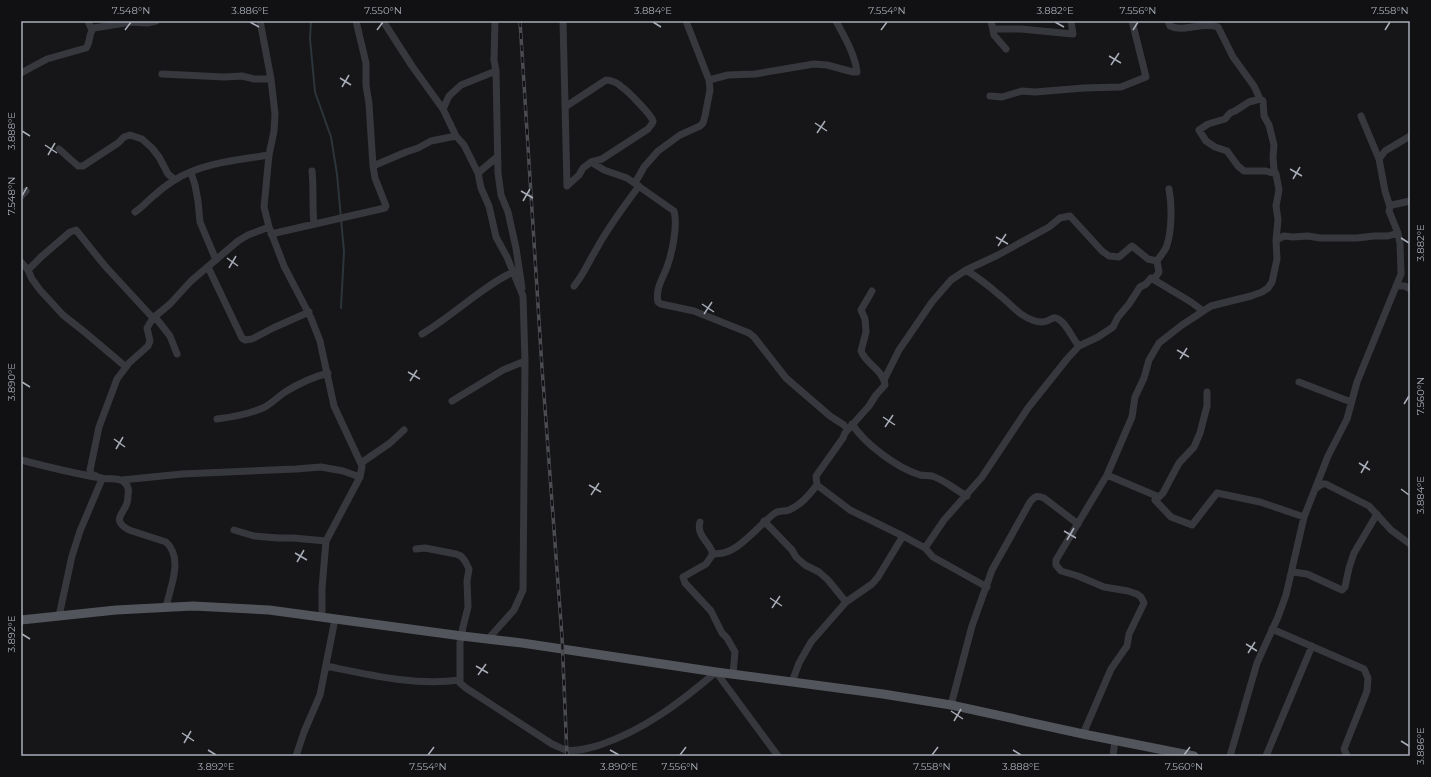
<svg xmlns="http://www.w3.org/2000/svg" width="1431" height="777" font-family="Montserrat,sans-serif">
<rect width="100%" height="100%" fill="#161618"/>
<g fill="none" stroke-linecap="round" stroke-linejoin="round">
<path stroke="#2c353c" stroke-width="2" d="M311,21L310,39L315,92L331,137L337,174L344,252L341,308"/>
<path stroke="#37383d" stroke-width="7" d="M88,21L92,30
M260,21L271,79L275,114L274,131L269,155L264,207L269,227L284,266L311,318L320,341L334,406L362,466L360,477L326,541L322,588V617
M356,21L366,63V85L369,104L373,166
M383,21L412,66L443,109L456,136
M495,21L494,60L496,71L498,173L501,195L508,212L516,248L522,288
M563,21L567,186
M991,21L994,35L1006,49
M1168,21L1170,26C1185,33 1202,21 1218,27L1233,57L1254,86L1260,99
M993,29H1021L1073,34L1071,21
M21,73L47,59L86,48C91,42 88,33 94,28L131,22L147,23L156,21
M162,74L224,77L242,76L254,79H271
M709,80L728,75L755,74L814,64L827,65L853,72H857C855,54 844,36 836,21
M990,96L1002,97L1022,91L1035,92L1084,88L1121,87L1146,77L1132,21
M565,107L606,80C612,80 619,84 623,88C628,91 652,116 653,121C653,124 650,126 648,129L602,159L591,162
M443,109L449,96L461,85L496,71
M59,149L78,166H83L118,143L124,137L130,135L142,139L152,148L159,157L168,174L175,180
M1379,159L1385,151L1410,136
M312,171C314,189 312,206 314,224
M191,173L195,185L198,201L200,222L216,260
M478,173L497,157
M635,183L644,167L658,151L680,135L700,126L703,123L705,116L710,90L709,80L686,21
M567,186L579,175L583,168L591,162L604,170L627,178L674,211C678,226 672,253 667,267C663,278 655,289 658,302L661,304L694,311L749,333L754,337L786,378L830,416L844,425L847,429
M21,196L26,191
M1390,207L1392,205L1410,201
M135,212C143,207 148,200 156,194C161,189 167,185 173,181C201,163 237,160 269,155
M271,234L385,208L386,206L375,178L373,166L406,152L418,148L431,141L456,136L464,145L478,173L481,188L489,206L496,237L507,257L523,296L525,361L523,590L514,610L488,639
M1276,240L1284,236L1293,237L1308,236L1320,238H1357L1374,236H1388L1398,233
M21,262L28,270L41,257L70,232L76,230L105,266L153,318L170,304L191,281L238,241L248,235L269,227
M208,267L242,338L245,340L252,339L273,328L309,312
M28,270L32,279L40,290L63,315L87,334L126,367
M966,270L998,255L1049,227L1060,218L1070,216L1102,251L1109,256L1119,257L1132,246L1148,259L1157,261
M1151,278L1191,302L1203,311
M574,286C584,274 589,261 597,248C609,226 624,206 639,186
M1396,286H1405L1410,289
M872,291L861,310L865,319L866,332L861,351C866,364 884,371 885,385L876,395L869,406L845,433L843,438L816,476L817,485L850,510L903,536L925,548L933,557L987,587
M155,317L170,336L177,354
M422,334C454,315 480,288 513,272
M884,380L899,350L932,302L951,280L966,270C977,277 988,285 998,294C1006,300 1013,308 1021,314C1028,319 1039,324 1047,321C1050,320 1053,317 1056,318C1066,321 1072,339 1079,346
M1299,382L1351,402
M452,401L503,370L525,361
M217,419C233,417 250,414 265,407C272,403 278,397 285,392C298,384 313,377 328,373
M852,424C865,444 897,468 920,475C924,476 928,475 932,476C945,480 955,490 967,496
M21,460C48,467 75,474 102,478C109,480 120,477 125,483C128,486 129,490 128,494C128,497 128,500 127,503C123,515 111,520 129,530L166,542C184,558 170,588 166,607
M361,463L390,443L404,430
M1107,475L1159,497L1163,493L1179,463L1194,447L1200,433L1207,406V392
M96,476L92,475L90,470L99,427L117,379L129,363L148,346L150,341L147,328L153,318
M122,480L182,474L296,469L321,467L343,471L360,477
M1315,489L1322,484H1326L1369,506L1391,530L1410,544
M1155,500L1171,517L1192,525L1217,493L1260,502L1304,517
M764,521L792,550L796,557L805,565L819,572L828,580L846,602
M700,522C696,536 710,542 713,554L706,564L683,577L685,583L711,611L722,633L727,638L735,652L733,674
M234,530L254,536L278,538H293L326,541
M925,548L944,520L982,477L1028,408L1067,359L1079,346L1098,337L1113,327L1118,317L1129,304L1140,287L1146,284L1151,278H1155L1159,272L1157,261C1160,256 1166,250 1167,245C1172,229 1172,205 1169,189
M416,549L425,548L456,554L461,556L465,561L469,569L467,581L468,607L463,627L460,643V683L466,688L552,744C557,746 562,749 566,750C577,752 590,748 600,745C644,730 681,702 716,672L778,756
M712,553C735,559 758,525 775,513C780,510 784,512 789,510C801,505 809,495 817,485
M1293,572L1307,574L1342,590L1345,587L1349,568L1354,553L1377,514
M59,616L72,556L80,531L102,479
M1272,629L1364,669L1368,678L1367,691L1344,749L1347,756
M326,666C370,675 415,686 460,680
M792,682L799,663L811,642L846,602L872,584L878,577L903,536
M951,705L972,626L992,570L1030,502C1035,496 1037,495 1044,498L1078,524
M1083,734L1111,669L1127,646L1129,634L1144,603L1141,597L1137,594L1128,591L1104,587L1078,576L1061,571L1056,565V560L1107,475L1132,417L1135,397L1144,378L1149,360L1159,343L1182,325L1211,306L1251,296L1262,292L1268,288L1272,282L1277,259L1276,240L1278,220L1276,206L1279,190L1276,174L1274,170L1273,157L1274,145L1269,125L1264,116L1263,101L1260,99L1249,102L1235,111L1230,113L1225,119L1208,124L1199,130L1206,141L1215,147L1227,151L1238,166L1244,171H1266L1276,174
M296,756L304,732L320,695L335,619
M1113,756L1115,740
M1230,756L1257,663L1278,617L1286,595L1304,517L1328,456L1347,419L1357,382L1401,274L1400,243L1398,233L1389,211L1390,207L1385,191L1379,159L1361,116
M1266,756L1312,646"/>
<path stroke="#53555c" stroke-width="9" d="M21,620L116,610L193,606L269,610L462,636L522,643L716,672L883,694L951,705L1083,734L1194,756"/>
<g stroke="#4a4c52" stroke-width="3.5">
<path id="rail" d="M520,21L542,368L562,637L567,756"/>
</g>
<use href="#rail" stroke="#111113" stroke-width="2" stroke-dasharray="6" stroke-linecap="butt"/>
</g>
<path fill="none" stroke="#a8adb8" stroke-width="1.5" d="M250,22L259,27M653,22L661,27M1055,22L1064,27M125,30L131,22M377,30L383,22M881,30L887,22M1133,30L1138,22M1385,30L1390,22M1109,56L1121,63M1111,65L1119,53M340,78L351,85M342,87L349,75M815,123L827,131M22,131L30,136M817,133L825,121M45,145L57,153M48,155L55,143M1290,169L1302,176M1293,179L1300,167M521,191L533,198M22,196L27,187M523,201L530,189M996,237L1008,244M1401,238L1409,243M998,246L1006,234M227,258L238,266M229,268L236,256M702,304L714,312M704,314L712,302M1177,350L1189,357M1180,359L1187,348M408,372L420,379M410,381L417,370M22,382L30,387M1404,404L1409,396M883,417L895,425M885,427L893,415M114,439L125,447M116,449L123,437M1359,463L1370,470M1361,473L1368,461M589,485L601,492M1401,489L1409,495M591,495L599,483M1064,531L1076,538M1067,540L1074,528M295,553L307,560M297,562L304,550M770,598L782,606M772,608L780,596M22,634L30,639M1246,644L1257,651M1248,653L1255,642M476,666L488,673M478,675L486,664M951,711L963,719M954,721L961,709M182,733L194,741M1401,741L1409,746M184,743L191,731M208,750L216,755M610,750L619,755M1013,750L1021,755M428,755L434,747M680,755L686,747M932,755L938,747M1184,755L1190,747"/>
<rect width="1431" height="777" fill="none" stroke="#111113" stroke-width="44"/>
<rect x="22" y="22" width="1387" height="733" fill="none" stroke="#a8adb8" stroke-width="1.5"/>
<g font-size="10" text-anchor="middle" fill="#a8adb8">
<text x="131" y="14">7.548°N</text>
<text x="250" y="14">3.886°E</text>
<text x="383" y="14">7.550°N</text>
<text x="653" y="14">3.884°E</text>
<text x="887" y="14">7.554°N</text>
<text x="1055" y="14">3.882°E</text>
<text x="1138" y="14">7.556°N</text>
<text x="1390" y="14">7.558°N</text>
<text transform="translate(11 131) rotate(-90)" y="4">3.888°E</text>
<text transform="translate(11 196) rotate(-90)" y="4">7.548°N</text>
<text transform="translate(1420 243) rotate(-90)" y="4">3.882°E</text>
<text transform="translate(11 382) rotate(-90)" y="4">3.890°E</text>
<text transform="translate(1420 396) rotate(-90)" y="4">7.560°N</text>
<text transform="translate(1420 495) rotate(-90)" y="4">3.884°E</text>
<text transform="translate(11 634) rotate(-90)" y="4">3.892°E</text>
<text transform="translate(1420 746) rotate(-90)" y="4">3.886°E</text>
<text x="216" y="770">3.892°E</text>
<text x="428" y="770">7.554°N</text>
<text x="619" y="770">3.890°E</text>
<text x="680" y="770">7.556°N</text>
<text x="932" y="770">7.558°N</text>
<text x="1021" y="770">3.888°E</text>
<text x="1184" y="770">7.560°N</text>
</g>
</svg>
